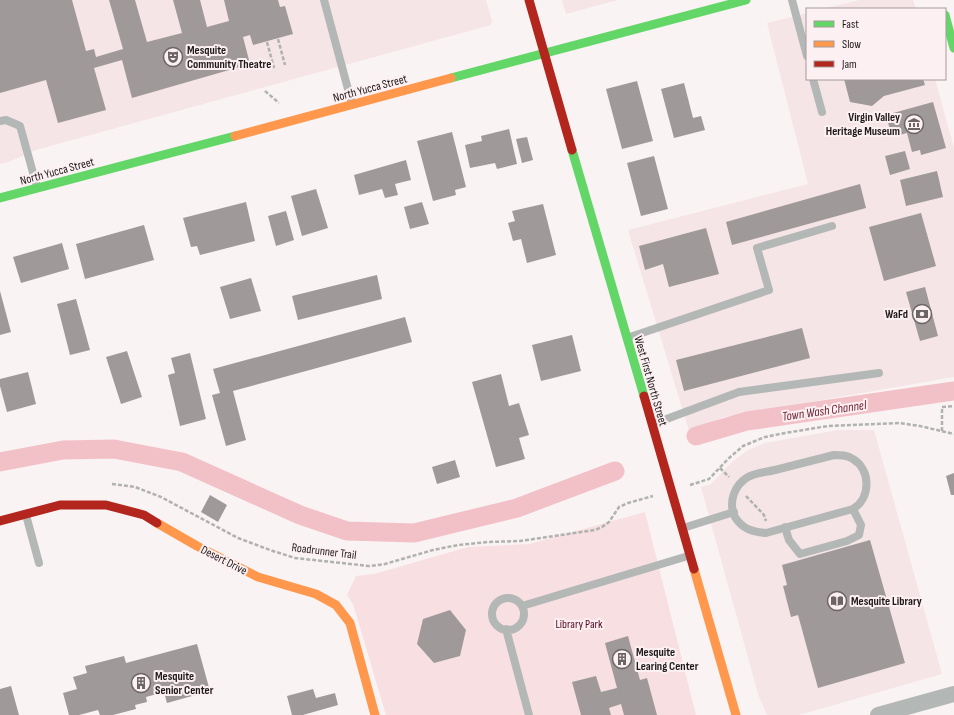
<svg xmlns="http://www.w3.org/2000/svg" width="954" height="715" font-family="'Sofia Sans Condensed',sans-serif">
<rect width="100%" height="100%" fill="#faf3f4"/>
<path fill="#f5e5e6" d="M0,0H486L492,21L491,25L36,150L9,162L0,164Z
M562,0H618L566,14Z
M859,0H913L916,9H822Z
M807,13V79H935L954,148V377L724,417L689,431L628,230L808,184L767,23Z
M838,430H874L942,674L799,715H768L766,713L758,694L701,487L711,484L732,462L748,450L765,443Z"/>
<path fill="#f8dfe2" d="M645,512L696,715H386L353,604L347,595L356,576L374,574L468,547L529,544Z"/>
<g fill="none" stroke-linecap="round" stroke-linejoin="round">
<path stroke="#f2c1c8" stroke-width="19" d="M696,436L747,421L954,391
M0,462L63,450L114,449L182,462L300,515L347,531L414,533L517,508L615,471"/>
</g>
<path fill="#9f999a" d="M0,0H72L86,51L94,49L96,57L123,49L109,0H135L147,42L182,33L173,0H200L207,27L229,21L224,0H278L280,7L285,6L293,34L253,45L250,35L243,37L250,64L132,98L122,60L94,68L106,110L58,123L46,80L0,93Z
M844,79H923L925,85L884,96L872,106L850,102Z
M637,81L653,141L622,149L606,89Z
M684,83L693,118L701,116L705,130L674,138L661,89Z
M933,102L946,148L921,155L920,150L912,152L907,133L892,137L886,115Z
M509,129L517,164L497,169L495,163L470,168L465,145L482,141L481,136Z
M452,132L466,187L455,190L456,195L433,201L417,141Z
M527,137L533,160L522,163L516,139Z
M905,151L910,169L890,175L885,156Z
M654,156L668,209L641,216L627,163Z
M406,160L411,180L395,184L398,195L385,198L382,189L359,195L354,175Z
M937,171L943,197L906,206L900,180Z
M860,184L866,208L732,245L726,222Z
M316,189L328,228L302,236L291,196Z
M246,202L255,241L200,255L197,246L191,247L183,218Z
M422,202L429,224L410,229L404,207Z
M543,204L556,255L527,263L521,239L513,241L508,223L515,221L512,211Z
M286,211L294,240L276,246L268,216Z
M921,213L936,266L884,281L869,227Z
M144,225L154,260L85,279L76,244Z
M706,228L719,274L669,287L663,264L645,270L639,246Z
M62,243L69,269L21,283L13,257Z
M377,275L382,299L298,320L292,296Z
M251,278L261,311L230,319L220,287Z
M925,287L938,336L920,341L906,292Z
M0,291L11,332L0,335Z
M76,299L90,350L70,355L57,304Z
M405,317L412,342L233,391L246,440L226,446L212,395L220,393L213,369Z
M802,328L810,358L684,391L676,360Z
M572,335L581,371L541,381L532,345Z
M127,351L142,397L121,404L106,357Z
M190,353L206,419L180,426L168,375L175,373L171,358Z
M28,372L36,404L7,412L0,386V379Z
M501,374L509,406L519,403L529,435L519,438L525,459L496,467L472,382Z
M455,460L460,477L437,484L432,467Z
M954,473V495H951L946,476Z
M210,495L227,505L218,522L201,512Z
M870,540L905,663L818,688L798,615L791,617L783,586L787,585L782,565Z
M450,610L466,630L460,656L434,663L417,644L423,619Z
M628,636L640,680L647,678L657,715H624L621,704L609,708L611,715H581L572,682L596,676L601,692L617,688L605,643Z
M197,644L210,691L167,703L164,692L146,697L147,702L135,705L136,709L113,715H100L98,710L79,715H69L63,693L77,689L73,677L87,673L85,666L124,656L126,663Z
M11,686L19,715H0V689Z
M313,689L316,698L335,693L338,705L303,715H292L287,696Z"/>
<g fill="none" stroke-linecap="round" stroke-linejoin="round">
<path stroke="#b0b2b0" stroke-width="2.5" stroke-dasharray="4 2" stroke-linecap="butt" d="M278,39L285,65
M267,42L274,68
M265,91L279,103
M942,431V407L954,406
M720,468L729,477
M112,484L135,487L161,497L238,538L270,550L295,558L369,566L385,564L433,550L458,545L488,542L520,541L595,530L602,527L609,522L619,507L628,503L653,496
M690,485L709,479L728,459L743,446L765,437L785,433L828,426L899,423L920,426L954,434
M746,496L764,515L766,521"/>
<path stroke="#b3b8b6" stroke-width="8" d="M324,0L352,104
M792,0L807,56
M813,79L822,112
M0,121L6,120L20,126L37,187
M627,338L769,290L757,248L832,226
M653,424L739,392L879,373
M834,455C841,455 847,455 853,459C871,470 871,498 853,509L766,533C753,532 742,529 735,517C728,503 734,485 748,477C755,473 766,472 775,470C794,465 814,460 834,455Z
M26,515L39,563
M785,527L789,540L800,554L847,541L859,535L861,525L853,509
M683,528L734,512
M492 614a16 16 0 1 1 32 0a16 16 0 1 1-32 0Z
M522,606L688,556
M506,629L529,715"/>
<path stroke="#b3b8b6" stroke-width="16" d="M878,715L954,694"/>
<path stroke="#63d668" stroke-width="9" d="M945,15L954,48
M451,78L746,0
M572,150L644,396
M0,198L235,136"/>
<path stroke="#ff974d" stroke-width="9" d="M235,136L451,78
M157,523L197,546L258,577L316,594L336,605L350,623L375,715
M694,569L736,715"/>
<path stroke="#b3261e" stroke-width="9" d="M529,0L572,150
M644,396L694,569
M0,521L60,505H106L144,515L157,523"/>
</g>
<defs>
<g id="theatre-ring" transform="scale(1)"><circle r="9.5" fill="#fdf0f2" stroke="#6b6566" stroke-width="1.5"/><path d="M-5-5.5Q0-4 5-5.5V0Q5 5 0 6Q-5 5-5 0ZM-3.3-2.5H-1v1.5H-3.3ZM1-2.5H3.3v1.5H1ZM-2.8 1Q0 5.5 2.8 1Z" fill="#6b6566"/></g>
<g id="museum-ring" transform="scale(1)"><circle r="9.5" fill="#fdf0f2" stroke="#6b6566" stroke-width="1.5"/><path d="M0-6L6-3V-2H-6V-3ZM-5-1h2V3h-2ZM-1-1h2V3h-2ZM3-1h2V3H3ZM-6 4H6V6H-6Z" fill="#6b6566"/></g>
<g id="bank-ring" transform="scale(1)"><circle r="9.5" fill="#fdf0f2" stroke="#6b6566" stroke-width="1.5"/><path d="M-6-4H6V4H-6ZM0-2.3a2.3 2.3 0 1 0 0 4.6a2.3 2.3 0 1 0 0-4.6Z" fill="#6b6566"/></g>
<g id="library-ring" transform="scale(1)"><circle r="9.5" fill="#fdf0f2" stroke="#6b6566" stroke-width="1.5"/><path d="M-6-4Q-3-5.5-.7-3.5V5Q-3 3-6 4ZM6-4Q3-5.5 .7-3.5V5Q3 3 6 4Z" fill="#6b6566"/></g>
<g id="building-ring" transform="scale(1)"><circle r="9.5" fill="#fdf0f2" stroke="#6b6566" stroke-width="1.5"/><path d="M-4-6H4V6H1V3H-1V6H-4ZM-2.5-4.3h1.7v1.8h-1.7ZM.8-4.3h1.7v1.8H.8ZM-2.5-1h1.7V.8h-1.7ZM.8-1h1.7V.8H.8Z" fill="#6b6566"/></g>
</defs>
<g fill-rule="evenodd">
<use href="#theatre-ring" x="173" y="57"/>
<use href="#museum-ring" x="914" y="124"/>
<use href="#bank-ring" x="922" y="314"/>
<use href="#library-ring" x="837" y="601"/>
<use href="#building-ring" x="622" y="659"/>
<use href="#building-ring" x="141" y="683"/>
</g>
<g text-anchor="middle" stroke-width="4" stroke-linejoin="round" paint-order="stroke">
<g font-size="12" font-weight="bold" fill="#1e1919" stroke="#fdf0f2" text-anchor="start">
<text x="187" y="54">Mesquite<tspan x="187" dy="14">Community Theatre</tspan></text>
<text x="900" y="121" text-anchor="end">Virgin Valley<tspan x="900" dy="14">Heritage Museum</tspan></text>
<text x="908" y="318" text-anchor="end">WaFd</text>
<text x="851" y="605">Mesquite Library</text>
<text x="636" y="656">Mesquite<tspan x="636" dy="14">Learing Center</tspan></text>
<text x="155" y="680">Mesquite<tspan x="155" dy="14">Senior Center</tspan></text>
</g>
<g font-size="12" fill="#1e1919" stroke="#fdf0f2">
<text transform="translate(370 88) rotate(-15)" y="4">North Yucca Street</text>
<text transform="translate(57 171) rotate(-15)" y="4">North Yucca Street</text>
<text transform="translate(651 381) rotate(74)" y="4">West First North Street</text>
<text transform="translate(324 551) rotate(7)" y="4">Roadrunner Trail</text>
<text transform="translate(224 560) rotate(27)" y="4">Desert Drive</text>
</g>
<g font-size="12" fill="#54051f" stroke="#fdf0f2">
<text x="579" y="628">Library Park</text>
</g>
<g font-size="13" font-style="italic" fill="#6e2133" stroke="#fdf0f2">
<text transform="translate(824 410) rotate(-8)" y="5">Town Wash Channel</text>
</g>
</g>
<rect x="806" y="8" width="140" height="72" fill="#fdf0f2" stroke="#a49a9b"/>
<rect x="814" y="21" width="20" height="6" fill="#63d668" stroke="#a49a9b"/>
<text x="842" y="28" font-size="12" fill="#1e1919">Fast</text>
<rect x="814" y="41" width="20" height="6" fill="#ff974d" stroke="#a49a9b"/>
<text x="842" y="48" font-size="12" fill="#1e1919">Slow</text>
<rect x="814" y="61" width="20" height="6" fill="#b3261e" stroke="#a49a9b"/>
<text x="842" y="68" font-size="12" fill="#1e1919">Jam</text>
</svg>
